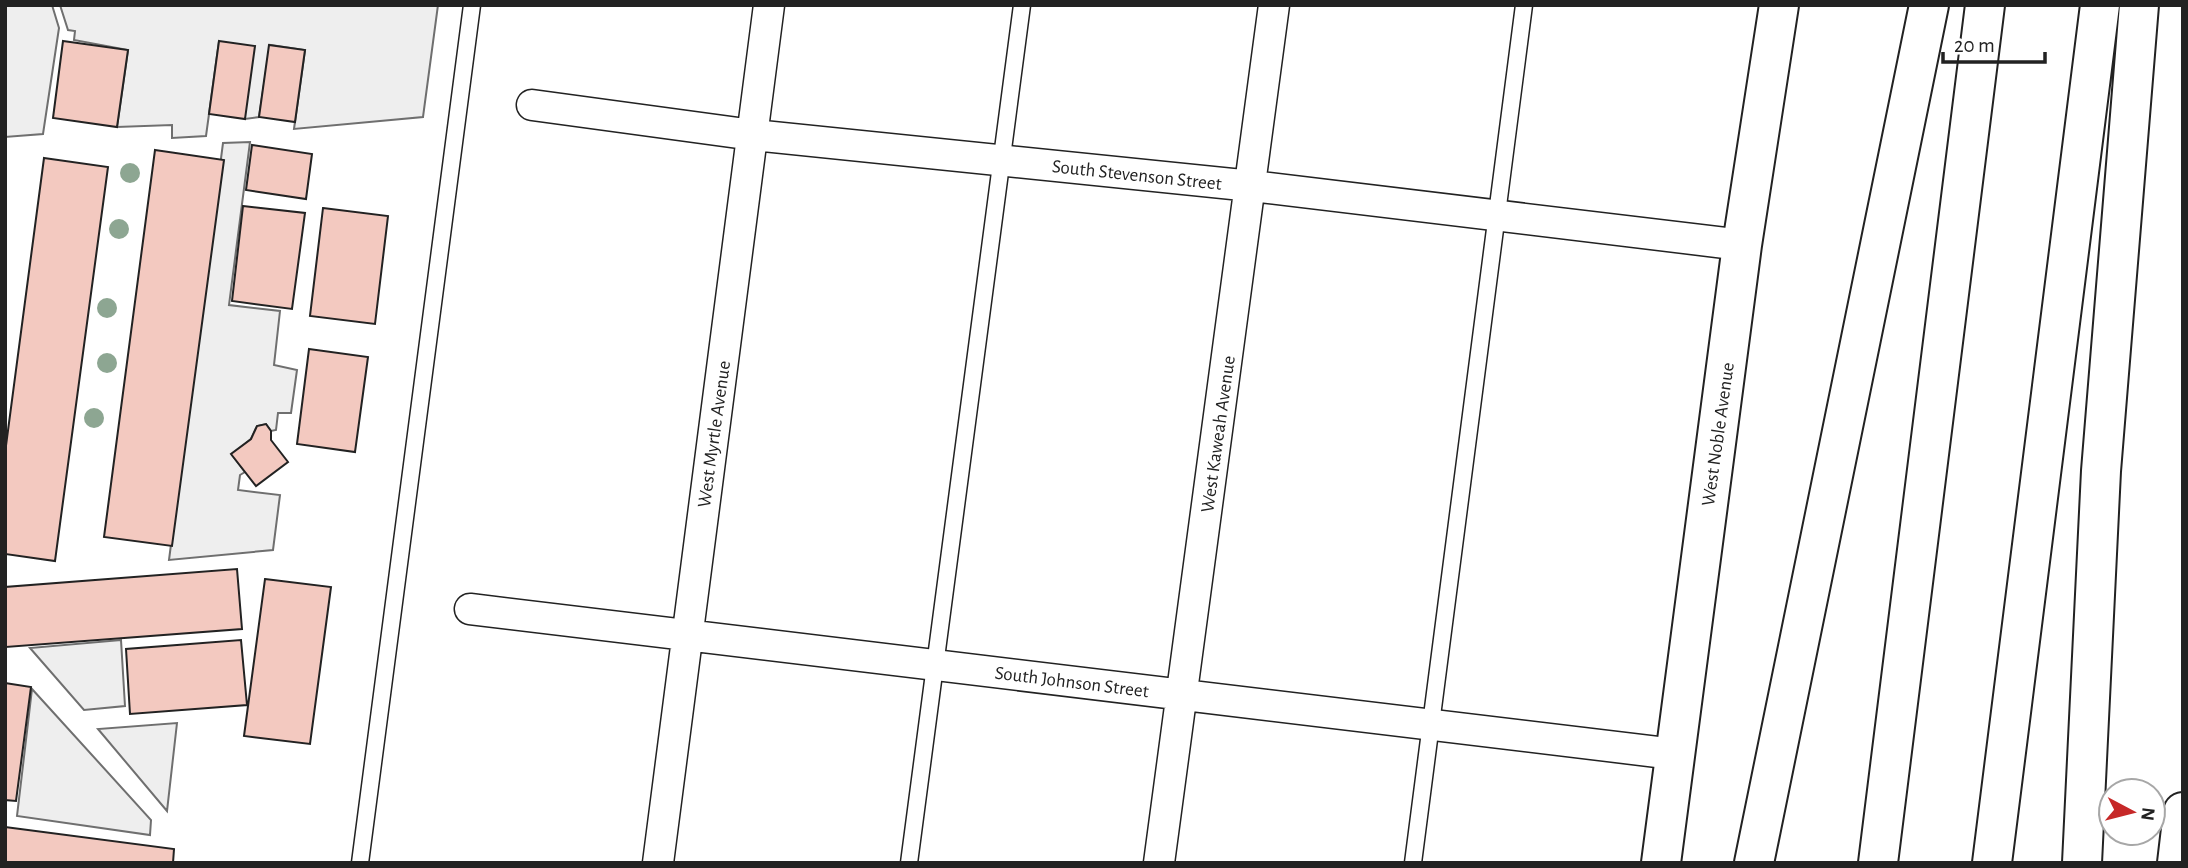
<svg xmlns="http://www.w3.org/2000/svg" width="2188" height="868" font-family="'Alegreya Sans',sans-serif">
<rect width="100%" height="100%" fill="#fff"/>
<path fill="#eee" stroke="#6f6f6f" stroke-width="2" d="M5,5H52L59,28L43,134L5,137Z
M60,5H438L423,117L294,129L305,50L270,45L259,117L245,119L219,41L206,136L172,138V125L117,127L128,50L74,40L75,31L68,30Z
M250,142L229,305L280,311L274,365L297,370L291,413H278L276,430L271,431L266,424L257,426L251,439L232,455L245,472L240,475L238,490L280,495L273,550L169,560L223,143Z
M121,640L125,706L84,710L30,648Z
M32,689L151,820L150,835L17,816Z
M177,723L167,811L98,729Z"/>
<path fill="#f3c9c0" stroke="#222" stroke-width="2" d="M63,41L128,50L117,127L53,118Z
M219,41L255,46L245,119L209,114Z
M269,45L305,50L295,122L259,117Z
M252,145L312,154L306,199L246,190Z
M155,150L224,160L172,546L104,537Z
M44,158L108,167L55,561L5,554V453Z
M243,206L305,213L292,309L232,301Z
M323,208L388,216L375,324L310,316Z
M309,349L368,357L355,452L297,444Z
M266,424L271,431V440L288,462L256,486L231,454L251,439L257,426Z
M237,569L242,629L6,647L5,587Z
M265,579L331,587L310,744L244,736Z
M241,640L247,705L130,714L126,649Z
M5,683L31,687L16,801L5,800Z
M5,827L174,849L173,863H5Z"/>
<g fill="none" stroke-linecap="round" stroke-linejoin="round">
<g stroke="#222" stroke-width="19">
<path id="lane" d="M360,863L472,5
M909,863L1022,5
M1413,863L1524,5"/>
</g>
<g stroke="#222" stroke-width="33">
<path id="street" d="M532,105L753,135L1252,186L1742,245
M470,609L1674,754
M658,863L769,5
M1159,863L1274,5"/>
</g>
<g stroke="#222" stroke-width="42">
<path id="secondary" d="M1661,863L1742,245L1779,5
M2177,863L2183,812"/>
</g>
<g stroke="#222" stroke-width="42">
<path id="highway" d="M1754,863L1929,5
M1878,863L1985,5
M1992,863L2100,5
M2082,863L2101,471L2139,5"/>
</g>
<use href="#lane" stroke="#fff" stroke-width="16"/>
<use href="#street" stroke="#fff" stroke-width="30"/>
<use href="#secondary" stroke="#fff" stroke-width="38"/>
<use href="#highway" stroke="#fff" stroke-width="38"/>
</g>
<g fill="#8da692">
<circle cx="130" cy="173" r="10"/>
<circle cx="119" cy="229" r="10"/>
<circle cx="107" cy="308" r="10"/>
<circle cx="107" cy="363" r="10"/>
<circle cx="94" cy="418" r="10"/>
</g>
<g text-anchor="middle" stroke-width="5" stroke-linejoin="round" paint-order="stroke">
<g font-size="19" fill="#222" stroke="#fff">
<text transform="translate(1137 174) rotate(6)" y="7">South Stevenson Street</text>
<text transform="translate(713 434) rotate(-82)" y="7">West Myrtle Avenue</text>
<text transform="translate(1217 434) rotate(-82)" y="7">West Kaweah Avenue</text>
<text transform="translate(1717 434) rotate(-82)" y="7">West Noble Avenue</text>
<text transform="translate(1072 681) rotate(7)" y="7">South Johnson Street</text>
</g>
</g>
<rect width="2188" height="868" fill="none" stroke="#222222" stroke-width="14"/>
<g transform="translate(2132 812) rotate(97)"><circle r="33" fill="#ffffff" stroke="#a7a7a7" stroke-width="2"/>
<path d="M0-5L12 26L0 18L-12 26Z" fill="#c62828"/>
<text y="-10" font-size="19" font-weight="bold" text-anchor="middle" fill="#222222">N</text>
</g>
<path d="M1943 52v10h102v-10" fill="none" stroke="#222222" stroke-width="3.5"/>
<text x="1954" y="52" font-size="21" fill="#222222" stroke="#ffffff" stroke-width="5" paint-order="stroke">20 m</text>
</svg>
